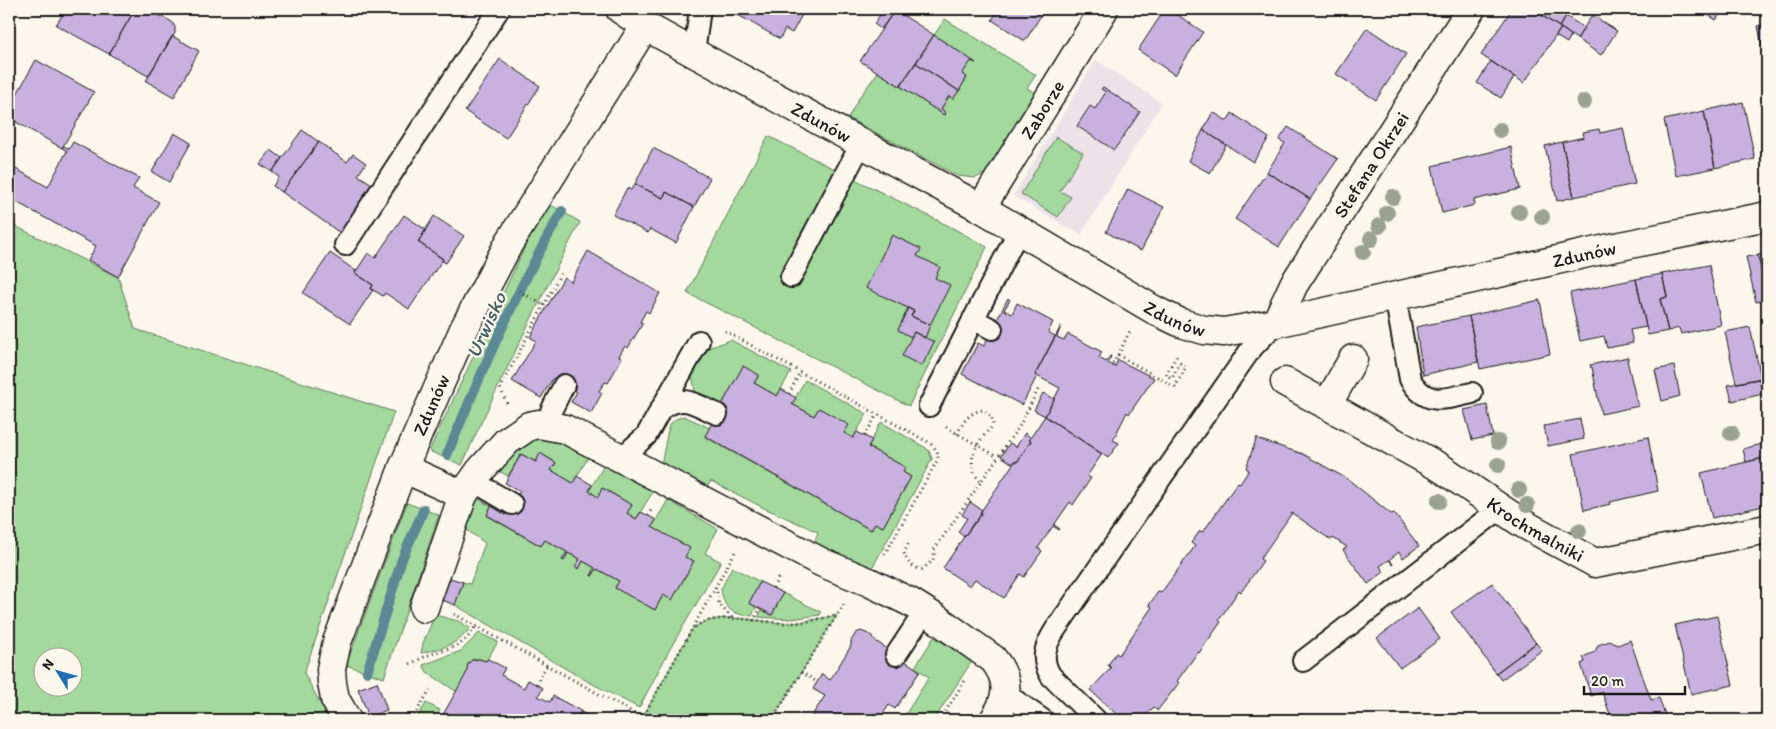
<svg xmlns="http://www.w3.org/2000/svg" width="1776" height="729" font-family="Itim,sans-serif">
<rect width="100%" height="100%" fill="#fbf7ec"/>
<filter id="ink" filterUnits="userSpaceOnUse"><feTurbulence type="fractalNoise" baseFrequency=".02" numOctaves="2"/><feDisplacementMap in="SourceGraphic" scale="10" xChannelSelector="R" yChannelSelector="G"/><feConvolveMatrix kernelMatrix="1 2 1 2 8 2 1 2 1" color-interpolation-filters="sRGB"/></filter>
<g filter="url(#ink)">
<path fill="#ece2e8" d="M1096,60L1162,103L1081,235L1013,196Z"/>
<path fill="#a3d99d" stroke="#607a5c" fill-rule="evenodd" d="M945,19L1036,75L1027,88L1034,92L1031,102L991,167L984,174L975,178L958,176L848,118L859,98L878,72L944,115L945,112L941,109L949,96L954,98L967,78L962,74L971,61L974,62L934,35Z
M768,136L949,226L987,247L909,406L687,293Z
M1056,137L1083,153L1060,191L1071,197L1058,217L1021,194Z
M546,202L580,222C539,302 499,382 462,465L429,451Z
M9,223L118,277L135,329L394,412L304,673L327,716L324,720H9ZM42,656H72V686H42Z
M731,340L791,372L777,396L754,383L759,375L743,367L721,406L695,391L692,375L708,348Z
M805,380L867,414L853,438L844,433L819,408L814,416L792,404Z
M684,416L710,428L705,437L871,530L875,523L883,527L911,477L903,472L905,467L868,447L881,422L926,448L929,451L932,459L871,570L813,546L818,532L764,508L711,481L704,491L660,470L669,425L676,419Z
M548,435L589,456L573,483L551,470L556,462L541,454L536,462L521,454L508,476L497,470L527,439Z
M605,464L654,490L636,519L627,513L632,505L603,488L598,497L589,491Z
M476,498L491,506L487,516L541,546L545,540L567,552L563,559L564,560L568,553L580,559L576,567L578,569L583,561L595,568L591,576H592L597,569L619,581L615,587L655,610L663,595L694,561L685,557L652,527L668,500L718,529L705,553L721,562L671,647L639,708L587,681L455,605L463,582L470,584L485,543L460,525Z
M407,503L439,515L384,678L346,665Z
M732,567L760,582L749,603L756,607L752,616C732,614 724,610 721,589Z
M783,593L821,612L820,615L791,619L758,617L762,610L772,615Z
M435,615L458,621L470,628C458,645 441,649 421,653L423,643Z
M837,615L772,720H646L642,718L692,629C720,608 760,624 791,623C807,622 822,618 837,615Z
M479,633L498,642L486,661C466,654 470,665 465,677C462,682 459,687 457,692L427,672L423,665L461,651Z
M934,637L972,661L934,720H902L929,677L915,667Z
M426,703L440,710L435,720H416Z"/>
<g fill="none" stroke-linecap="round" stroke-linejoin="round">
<path stroke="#5c8996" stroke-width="10" d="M447,455C481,373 517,289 562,211
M367,672L402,559L424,509"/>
</g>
<path fill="#c9b1df" stroke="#1c1c1c" d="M66,9H135L109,54L56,25Z
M135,9L147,15L149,10L172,22L175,27V33L148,76L109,54Z
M742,9H795L803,13L792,33L785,29L780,39L738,15Z
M884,9L895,10L881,29L874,24Z
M999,9H1045L1025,41L992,20Z
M1165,9H1169L1203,32L1175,75L1138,50Z
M1512,9H1532L1561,28L1524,83L1481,55Z
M1532,9H1571L1559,27Z
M1699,9H1723L1716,20Z
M1723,9H1735L1731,14Z
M895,10L934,35L900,86L860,61Z
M1592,15L1617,31L1601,55L1577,39Z
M1566,16L1584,28L1577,39L1559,27Z
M1767,24V70L1758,26Z
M1367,28L1406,54L1376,100L1336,74Z
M1561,28L1571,35L1567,43L1556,36Z
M934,35L976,63L971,61L962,74L967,77L959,91L916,63Z
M172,36L199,51L174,97L146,81Z
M500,59L540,86L506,138L465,111Z
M36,60L94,92L62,148L9,118V89L17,94Z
M1491,61L1514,77L1501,98L1477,83Z
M916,63L959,91L953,99L949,96L941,109L945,112L944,115L900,86Z
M1103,87L1140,112L1114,150L1077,126L1090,106L1095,109L1106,92L1101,89Z
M1743,102L1755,159L1715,168L1704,111Z
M1704,111L1715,168L1676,176L1664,120Z
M1213,112L1227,121L1232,113L1269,138L1253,162L1203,130Z
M1288,127L1338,159L1310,199L1267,172L1285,143L1279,140Z
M1623,128L1635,184L1574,197L1562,142L1584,137L1583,132L1599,129L1600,133Z
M302,130L319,142L282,192L273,186L279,177L272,172Z
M1203,130L1226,145L1210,173L1188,161Z
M174,133L191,143L169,182L152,172Z
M73,142L139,178L133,188L159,202L118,277L88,260L96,246L9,198V165L48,187L67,151L62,148L64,146L69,149Z
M319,142L347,162L353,154L366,163L358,175L375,186L343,235L282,192Z
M1562,142L1574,197L1557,201L1545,146Z
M1511,147L1520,189L1474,200L1475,205L1442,213L1432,166Z
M653,148L710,178L694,207L666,192L663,198L635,184Z
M271,150L282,158L272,172L260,164Z
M1267,172L1310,199L1279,247L1235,219Z
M635,184L663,198L666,192L694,207L676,243L650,229L648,233L613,215L627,188L631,190Z
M1128,189L1164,207L1141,251L1106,232Z
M404,215L426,230L418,242L443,259L409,309L385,293L383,296L373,290L371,289L373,285L355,273L368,253L375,258Z
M434,216L464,236L446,263L442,261L443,259L418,242Z
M892,235L921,249L917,256L940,267L935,278L950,285L930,325L911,316L914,311L866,288Z
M588,251L660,293L649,313L646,311L640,322L643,323L628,348L625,346L619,356L622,358L608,383L605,382L599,391L602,393L591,413L571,402L577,392L553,378L541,398L512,381L536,341L530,337L564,277L571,282Z
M1767,252V298L1758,255Z
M330,253L356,271L355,273L373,285L371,289L373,290L350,324L303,293Z
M1758,255L1767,299L1756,302L1746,257Z
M1709,265L1721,325L1681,334L1679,328L1668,331L1660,299L1667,297L1662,274Z
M1662,274L1667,297L1660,299L1668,331L1648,335L1636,279Z
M1636,279L1646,327L1630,330L1633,343L1607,348L1604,336L1580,341L1570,293Z
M1008,298L1010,300L1004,310L1012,314L1017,303L1053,322L1048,332L1055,336L1035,375L1037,376L1022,405L962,374L978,343L984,346Z
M1540,300L1550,354L1480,369L1469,316Z
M908,308L914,311L911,316L930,325L925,338L914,332L911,337L898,330Z
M1469,316L1478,362L1423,375L1416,327Z
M1061,326L1057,337L1064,340L1068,334L1102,352L1099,358L1106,362L1110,356H1111L1108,363L1115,367L1118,360L1154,378L1129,414L1127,412L1113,440L1119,443L1108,458L1045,416L1060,388L1035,375Z
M1750,327L1761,378L1736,383L1725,332Z
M914,332L934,342L922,366L902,356Z
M1628,357V360H1627L1637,403L1639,406L1601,414L1592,367L1591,368L1590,365Z
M743,366L759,375L754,383L777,396L781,389L796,398L792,404L814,416L819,408L849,425L844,433L853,438L857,432L872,440L868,447L905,467L903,472L911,477L883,527L875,523L871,530L705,436Z
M1674,366L1680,396L1662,401L1655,370Z
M1759,379L1763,394L1732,401L1728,385Z
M1043,393L1054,399L1045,416L1034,410Z
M1487,405L1493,436L1472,440L1464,410Z
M1045,416L1102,454L1087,476L1091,478L1073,505L1070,502L1054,525L1060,529L1059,530L1053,526L1038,548L1042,551L1024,577L1020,574L1004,598L975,579L970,586L943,568L974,522L975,523L982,513H980L982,510L1015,461L1017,462L1031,441L1029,440Z
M1580,419L1584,439L1548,446L1544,426Z
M1025,433L1031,438L1029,440L1031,441L1017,462L1015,461L1013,464L1001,456L1010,443L1016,447Z
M1257,437L1260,440L1303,454L1349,480L1391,514L1394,513L1419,546L1403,558L1399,552L1390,559L1393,565L1389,560L1380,566L1384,572L1368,584L1343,550L1347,547L1333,538L1331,540L1292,513L1260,559L1263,561L1241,592L1239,590L1219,620L1221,622L1199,653L1198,652L1177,681L1179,683L1157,711L1154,707L1146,715L1150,718L1148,720H1123L1090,690L1111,668L1108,665L1116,653L1119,655L1152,607L1149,605L1158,592L1161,593L1195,546L1191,543L1200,531L1203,532L1238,482L1240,484L1249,470L1246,468Z
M1648,437L1658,491L1610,502L1611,504L1584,510L1573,454Z
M1767,443V457L1765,458L1762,444Z
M1762,444L1765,458L1746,462L1743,449Z
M540,453L556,463L551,470L573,483L577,476L584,480L592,485L589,491L598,497L602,488L632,505L627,513L636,519L641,512L656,520L652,527L690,548L685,557L694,561L672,600L663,595L655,610L615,588L619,581L597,569L592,576H591L595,568L583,561L579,569L575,567L580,559L568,553L564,561L562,560L567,552L545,540L541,546L487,515L491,506L506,515L520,491L505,483L521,454L536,462Z
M1767,457V505L1712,518L1701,473Z
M970,502L982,510L980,513H982L964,537L958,532L967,518L962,515Z
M450,578L463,582L455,605L442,600Z
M760,582L783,593L772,615L749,603Z
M1492,583L1536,643L1496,673L1451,612Z
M1418,608L1440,639L1400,668L1377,638Z
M1717,616L1733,685L1691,694L1675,625Z
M861,631L871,635L874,640L920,671L895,709L889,705L879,720H809L825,696L813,689L822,674L830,680L851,646V641L856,633Z
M1630,640L1651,700L1659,698L1667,720H1621L1619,714L1611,717L1602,692L1591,696L1581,664L1585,662L1583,657L1595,652L1598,645L1610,641L1618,645Z
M1536,643L1542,650L1501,680L1496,673Z
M479,659L486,661L488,659L505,668L501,675L524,688L528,680L543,688L538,696L550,702L553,696L581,711L575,720H440L466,674L468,664L472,660Z
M377,682L387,710L369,717L358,689Z
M581,712L597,720H576Z"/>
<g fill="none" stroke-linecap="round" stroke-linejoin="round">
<g stroke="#1c1c1c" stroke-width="24">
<path id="lane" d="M694,53L700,9
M345,245L499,9
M791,277L861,144
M1395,296L1410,379C1426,407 1445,399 1472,393
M973,319L992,329
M929,406L1019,230
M660,410C683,393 693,403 717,414
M548,425L551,411L564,385
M621,458L646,436L699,341
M473,481L512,504
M896,655L925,611
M1303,661L1501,508
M1006,694L1043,720
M1096,720L1051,676C1040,659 1045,646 1055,630L1251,349L1276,323"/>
</g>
<g stroke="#1c1c1c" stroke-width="31">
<g id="street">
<path id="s1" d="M620,9L645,26L694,53L981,208L1156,311L1181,323L1204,330L1224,332L1276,323L1606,249L1767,216"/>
<path id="s2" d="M981,208L1104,9"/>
<path id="s3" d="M1276,323L1294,284L1471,9"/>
<path id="s4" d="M1285,382L1441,468L1522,523L1595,563L1767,529"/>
<path d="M1327,405L1353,359"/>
<path id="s5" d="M463,495L403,468L464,329L509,243L645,26"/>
<path d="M424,608L463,495L479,472L507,441L529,426L539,424L565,429L823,563L869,582L910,602L934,617L993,659C1011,681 1008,698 994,720"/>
<path d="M347,720L335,699L332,683L331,669L337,642L403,468"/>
</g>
</g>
<path stroke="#1c1c1c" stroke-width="3" stroke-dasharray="1 4" stroke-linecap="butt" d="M519,291L543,305
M725,331L930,443C935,448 940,453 937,461L884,556
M1118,355L1130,331
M1113,364L1118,355L1175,387L1186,367L1180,363L1172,378L1166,375L1177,355
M789,394L800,372
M507,403L500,388L562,271
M946,427L998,457
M957,434C963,422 970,411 984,410L992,417L993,425C990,430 986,432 983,437C971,451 967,469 982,483
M865,436L877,414
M648,516L652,508
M908,544L904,553C907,562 912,568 922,569C929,564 936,560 934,550L1020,425L1039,388
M716,587L719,604L732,618
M773,588L780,575
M454,614L646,720
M753,621L760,609
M695,627C718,610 763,624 791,623C806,623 822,618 837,615
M410,664C418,660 427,655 435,653C455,648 466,644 476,625
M801,672L817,682
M536,684L547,665
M642,719L735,552
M411,720L430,690
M772,720L844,604
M940,720L966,679"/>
<use href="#lane" stroke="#fbf7ec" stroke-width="20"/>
<use href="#street" stroke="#fbf7ec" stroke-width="28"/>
</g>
<g fill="#9aa392">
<circle cx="1584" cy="102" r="8"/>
<circle cx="1500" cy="130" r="8"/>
<circle cx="1393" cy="197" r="8"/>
<circle cx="1519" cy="212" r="8"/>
<circle cx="1387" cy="213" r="8"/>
<circle cx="1542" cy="217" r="8"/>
<circle cx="1379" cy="226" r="8"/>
<circle cx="1371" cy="239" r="8"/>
<circle cx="1363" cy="252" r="8"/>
<circle cx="1731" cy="433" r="8"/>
<circle cx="1498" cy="442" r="8"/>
<circle cx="1498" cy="465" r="8"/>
<circle cx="1519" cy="490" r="8"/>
<circle cx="1439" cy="501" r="8"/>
<circle cx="1527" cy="505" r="8"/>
<circle cx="1579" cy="531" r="8"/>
</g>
</g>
<g text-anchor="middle" stroke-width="5" stroke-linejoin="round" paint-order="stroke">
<g font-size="19" fill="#1c1c1c" stroke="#fbf7ec">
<text dy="7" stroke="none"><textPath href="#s2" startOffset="116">Zaborze</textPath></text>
<text dy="7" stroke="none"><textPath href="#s1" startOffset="231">Zdunów</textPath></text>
<text dy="7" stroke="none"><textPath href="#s3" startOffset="185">Stefana Okrzei</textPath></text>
<text dy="7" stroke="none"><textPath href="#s1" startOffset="1056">Zdunów</textPath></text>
<text dy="7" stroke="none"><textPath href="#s1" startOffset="636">Zdunów</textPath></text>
<text dy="7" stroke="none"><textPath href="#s5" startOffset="135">Zdunów</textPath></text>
<text dy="7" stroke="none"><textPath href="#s4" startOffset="291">Krochmalniki</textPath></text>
</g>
<g font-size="20" font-style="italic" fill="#415b63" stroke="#fbf7ec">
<text transform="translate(486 325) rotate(-66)" y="7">Urwisko</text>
</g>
</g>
<rect width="1776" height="729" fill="none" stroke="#fbf7ec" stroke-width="30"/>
<rect x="15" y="15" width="1746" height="699" fill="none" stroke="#1c1c1c" stroke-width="2" filter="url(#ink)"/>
<g transform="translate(58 672) rotate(307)"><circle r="24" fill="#fbf7ec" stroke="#a29f99"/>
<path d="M0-4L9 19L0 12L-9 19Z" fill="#1f6fb2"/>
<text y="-8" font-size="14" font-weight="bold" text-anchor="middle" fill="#1c1c1c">N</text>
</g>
<path d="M1584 686v8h101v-8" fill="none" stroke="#1c1c1c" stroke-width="2.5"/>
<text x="1591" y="686" font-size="15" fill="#1c1c1c" stroke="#fbf7ec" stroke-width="4" paint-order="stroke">20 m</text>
</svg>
